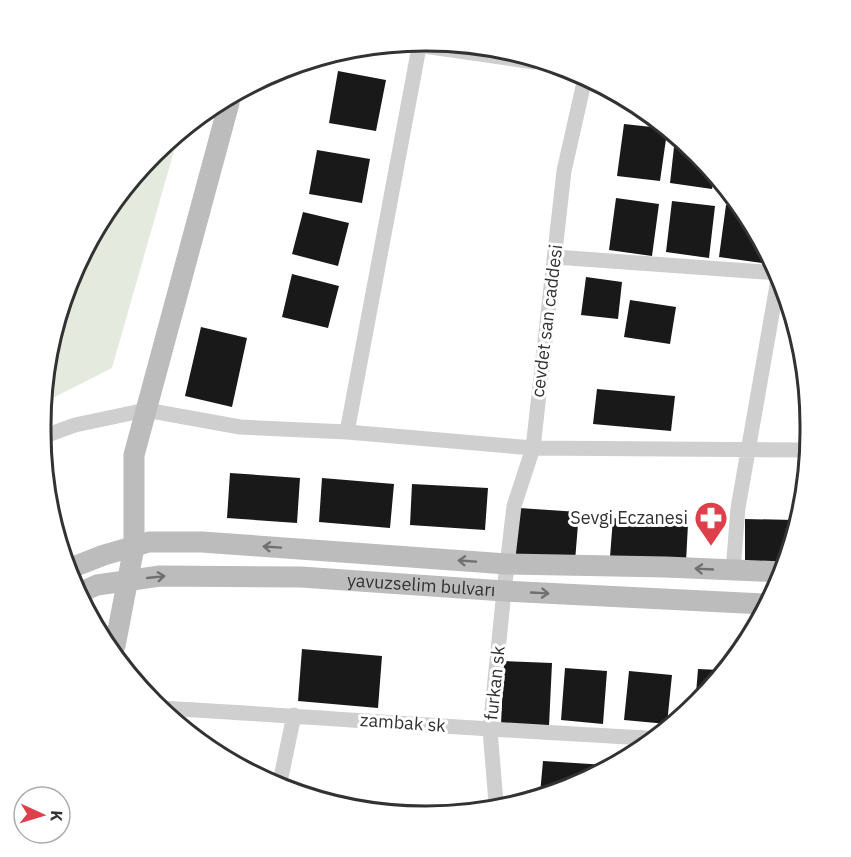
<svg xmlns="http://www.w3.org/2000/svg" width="851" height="857" font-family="'IBM Plex Sans',sans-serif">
<rect width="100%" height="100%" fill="#fff"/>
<path fill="#e5eade" d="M178,137L112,368L43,403L48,351L70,278L153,154Z"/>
<path fill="#191919" d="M338,71L386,80L376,131L329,123Z
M624,124L661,128L667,132L660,181L617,176Z
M675,138L697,153L714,178L712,189L670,183Z
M317,150L370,159L362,203L309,194Z
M616,198L659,204L652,256L609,250Z
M672,201L715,206L709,258L666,252Z
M726,205L733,206L763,251L762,263L719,257Z
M303,212L349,223L338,266L292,254Z
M292,274L339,286L328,328L282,317Z
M586,277L622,282L618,319L581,315Z
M630,300L676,307L670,344L624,337Z
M201,327L247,338L232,407L185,396Z
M597,389L675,396L671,431L593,424Z
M230,473L300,478L297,523L227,518Z
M322,478L394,484L390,528L319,522Z
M412,484L488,488L485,530L410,525Z
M519,508L579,512L575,561L515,557Z
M613,518L688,524L686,562L610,557Z
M745,519L794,520V536L785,567H745Z
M302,649L382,656L378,708L298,701Z
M504,661L552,663L549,726L501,724Z
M565,668L607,671L603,724L561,720Z
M698,669L720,670L695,706Z
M629,671L672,675L667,724L624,720Z
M543,761L606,765L573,787L540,794Z"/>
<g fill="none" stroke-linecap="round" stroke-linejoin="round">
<path stroke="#cfcfcf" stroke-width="15" d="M410,44L534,62
M555,257L778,273
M347,432L420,42
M42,437L75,425L146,410L240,427L347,432L533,448L808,450
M733,571L738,508L779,274
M160,708C322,717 484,730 647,738
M279,787L294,715
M496,803L490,730L504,591L514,506L533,448L564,171L585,78"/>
<g stroke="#bcbcbc" stroke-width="21">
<path d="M68,569L104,555L149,542H202L507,564L666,567L783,572"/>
<path id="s1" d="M79,593L97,585L160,576L301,577L504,591L764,604"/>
<path d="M115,646L134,547V455L229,103"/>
</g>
</g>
<defs><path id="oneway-shaft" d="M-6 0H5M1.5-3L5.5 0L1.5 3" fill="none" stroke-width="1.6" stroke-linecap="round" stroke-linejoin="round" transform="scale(1.5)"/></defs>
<g stroke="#707070">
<use href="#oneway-shaft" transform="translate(272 547) rotate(-176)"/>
<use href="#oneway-shaft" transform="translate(467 561) rotate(-176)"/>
<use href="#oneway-shaft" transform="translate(704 569) rotate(-177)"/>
<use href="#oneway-shaft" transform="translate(156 577) rotate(-6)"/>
<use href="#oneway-shaft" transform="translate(540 593) rotate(3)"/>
</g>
<defs>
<g id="pharmacy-pin" transform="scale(1.725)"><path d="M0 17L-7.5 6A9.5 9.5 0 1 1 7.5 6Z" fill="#dd3f4b" stroke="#fff"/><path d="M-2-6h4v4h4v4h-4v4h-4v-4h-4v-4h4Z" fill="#fff"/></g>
</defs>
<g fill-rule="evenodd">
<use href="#pharmacy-pin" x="711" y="518"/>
</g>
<g text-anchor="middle" stroke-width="6" stroke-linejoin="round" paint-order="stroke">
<g font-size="18" fill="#323232" stroke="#fff">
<text transform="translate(547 321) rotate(-83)" y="6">cevdet san caddesi</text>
<text dy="6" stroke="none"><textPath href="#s1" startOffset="345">yavuzselim bulvarı</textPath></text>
<text transform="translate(495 683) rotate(-84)" y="6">furkan sk</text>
<text transform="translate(403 723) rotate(4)" y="6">zambak sk</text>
</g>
<g font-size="18" fill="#323232" stroke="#fff" text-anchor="end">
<text x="688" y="524">Sevgi Eczanesi</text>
</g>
</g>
<path d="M0 0H851V857H0ZM425 51H426A374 374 0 0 1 800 425V432A374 374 0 0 1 426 806H425A374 374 0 0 1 51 432V425A374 374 0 0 1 425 51Z" fill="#fff" fill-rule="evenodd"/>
<path fill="none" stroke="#323232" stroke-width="3" d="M425 51H426A374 374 0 0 1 800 425V432A374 374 0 0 1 426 806H425A374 374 0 0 1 51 432V425A374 374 0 0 1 425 51Z"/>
<g transform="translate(42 815) rotate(94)"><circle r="28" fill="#ffffff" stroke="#adadad" stroke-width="1.5"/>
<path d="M0-4.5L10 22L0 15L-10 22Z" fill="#dd3f4b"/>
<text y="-9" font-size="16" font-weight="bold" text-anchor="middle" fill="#323232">K</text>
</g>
</svg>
